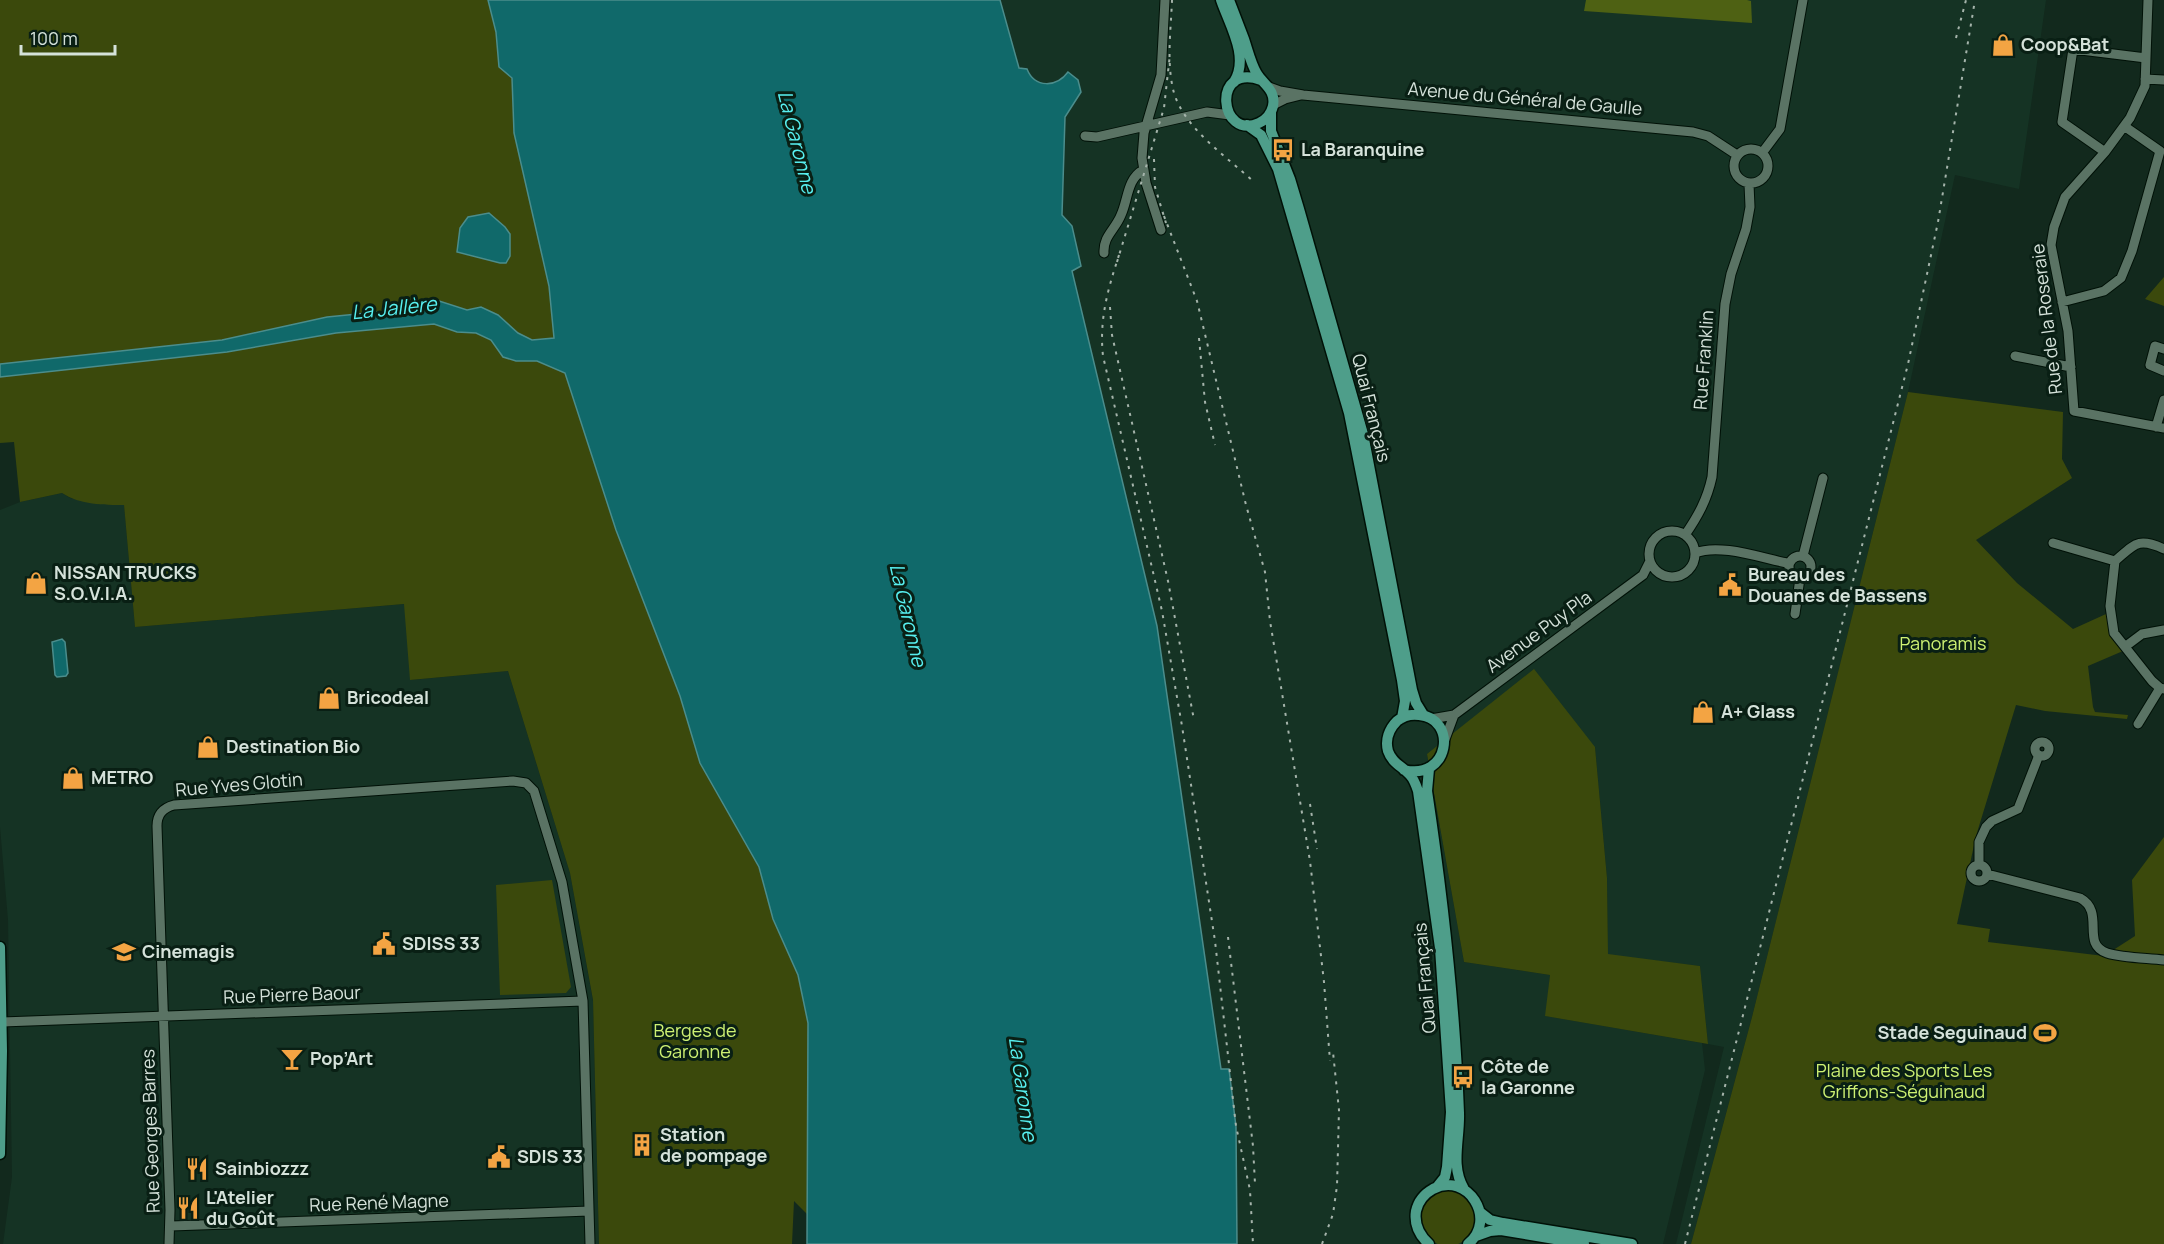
<svg xmlns="http://www.w3.org/2000/svg" width="2164" height="1244" font-family="Manrope,sans-serif">
<rect width="100%" height="100%" fill="#12291d"/>
<path fill="#153324" d="M1000,0H2046L2019,189L1955,175L1908,392L1752,1017L1691,1244H1676L1724,1047L1708,1044L1700,966L1608,955L1607,878L1595,747L1427,754L1464,962L1550,975L1546,1016L1702,1043L1705,1070L1663,1244H1237L1236,1127L1229,1069L1221,1070L1072,271L1081,266L1062,215L1065,117L1081,92L1067,72L1059,81L1047,84L1039,83L1031,77L1027,69L1019,68Z
M62,493L70,498L95,503L124,504L135,627L405,604L411,680L508,671L570,873L593,1001L599,1244H3L12,1177L8,920L0,827V510L20,502Z"/>
<path fill="#3b490c" d="M0,0H488L496,32L499,67L512,78L514,133L550,286L554,338L566,373L616,530L680,696L700,763L759,867L773,919L798,975L808,1023L807,1214L794,1201L792,1244H599L593,1000L570,873L508,671L410,680L404,604L135,627L124,505C104,505 80,505 62,493L20,502L14,442L0,443Z
M2164,277V306L2145,299Z
M1908,392L2063,412L2062,459L2072,478L1976,540L2017,583L2073,629L2106,614L2108,623L2123,651L2088,666L2093,707L2095,712L2128,715L2127,719L2045,711L2016,705L1976,836L1957,924L1990,929L1988,942L2104,956L2135,936L2132,880L2164,837V1244H1691L1752,1017Z
M1534,669L1595,747L1607,878L1608,954L1700,966L1708,1044L1545,1016L1550,975L1464,962L1427,754Z
M552,880L571,987L566,993L500,995L496,885Z
M1420 1218a28 28 0 1 1 56 0a28 28 0 1 1-56 0Z"/>
<path fill="#4e6113" d="M1586,0H1747L1751,1L1752,23L1584,11Z"/>
<path fill="#10696a" stroke="#4b8d8c" stroke-width="1.5" d="M488,0H1000L1019,68L1027,69C1035,89 1057,87 1068,72L1078,80L1081,92L1065,117L1062,215L1072,226L1081,266L1072,271L1157,626L1221,1069H1229L1236,1127L1237,1244H807L808,1023L798,975L773,919L759,867L700,763L680,696L616,530L565,373L537,361H516L503,357L491,340L476,333L457,332L434,324L336,333L227,352L0,377V364L222,340L327,317L388,311L433,299L467,310L481,307L498,315L518,333L532,340L554,338L549,286L514,133L512,78L499,67L496,32Z
M489,213L505,227L510,234V256L506,263H500L457,252L460,228L468,217Z
M62,639L65,642L68,673L66,676L57,677L55,675L52,642Z"/>
<g fill="none" stroke-linecap="round" stroke-linejoin="round">
<g stroke="#001107" stroke-width="11">
<path id="minor" d="M2148,0L2145,86L2130,118L2105,152L2065,197L2054,227L2051,245L2068,331L2074,411L2164,428
M2145,79L2164,80
M1269,87L1280,91L1303,95L1693,132L1708,136L1737,155
M1273,105L1285,99L1301,95
M1085,136L1097,137L1207,112L1230,115
M1734 166a17 17 0 1 1 34 0a17 17 0 1 1-34 0Z
M2105,152L2062,122L2073,49L2146,58
M1762,153L1780,129L1803,0
M1161,230L1146,183L1142,158L1144,133L1161,75L1165,0
M1104,253C1103,236 1115,230 1121,215C1128,200 1127,179 1143,170
M2062,302L2104,291L2121,278L2132,251L2160,151L2124,126
M2164,349L2155,346L2150,365L2164,371
M2015,356L2071,367
M2156,427L2164,400
M1649 554a23 23 0 1 1 46 0a23 23 0 1 1-46 0Z
M1685,535C1698,516 1707,500 1712,477L1725,304L1731,274L1746,229L1750,207L1749,184
M2053,543L2115,561
M2164,549C2138,537 2135,544 2115,561L2110,606L2114,633L2152,681L2160,688L2164,689
M1695,553C1720,543 1761,558 1787,563L1789,566
M1803,556L1823,478
M1789 567a11 11 0 1 1 22 0a11 11 0 1 1-22 0Z
M1795,614L1800,578
M2126,646L2142,634L2164,630
M1431,719L1454,715L1643,575L1650,561
M2138,724L2160,688
M2035 749a7 7 0 1 1 14 0a7 7 0 1 1-14 0Z
M1444,742L1454,715
M1971 873a8 8 0 1 1 16 0a8 8 0 1 1-16 0Z
M1979,865V842L1986,827L1992,821L2018,809L2039,755
M1987,874L2080,898C2106,912 2080,944 2107,953C2123,958 2147,958 2164,960
M2,1022L583,1001
M171,1226L589,1211
M169,1244L170,1210L157,826C157,814 163,808 174,805L513,781L526,783L534,791L562,882L583,1001L590,1244"/>
</g>
<g stroke="#001107" stroke-width="13">
<path id="major" d="M1221,0C1229,24 1250,57 1234,82
M1229,0C1234,13 1239,26 1244,39C1248,51 1251,64 1257,74C1264,85 1276,90 1273,106C1271,114 1266,120 1259,123C1219,141 1211,62 1261,80
M1271,112V131L1290,179L1299,209L1363,434L1412,690L1416,703L1424,716
M1247,125L1261,135L1278,169L1349,413L1402,680L1405,701L1402,718
M1429,769L1427,791C1443,898 1455,1005 1459,1113C1460,1139 1450,1166 1464,1189
M1404,770C1450,781 1458,718 1419,715C1411,714 1403,716 1397,721C1389,729 1385,740 1388,751C1392,763 1402,766 1410,775C1414,779 1416,785 1418,791L1440,948L1451,1112L1447,1167L1445,1177L1437,1187
M0,947L2,1051L0,1154
M1481,1213L1490,1220L1503,1223L1632,1244
M1476,1236L1490,1231L1501,1230L1584,1244
M1429,1244C1419,1235 1414,1224 1416,1211C1418,1202 1424,1194 1433,1189C1468,1171 1498,1220 1468,1244"/>
</g>
<use href="#minor" stroke="#5a7364" stroke-width="9"/>
<use href="#major" stroke="#4e9e8a" stroke-width="10"/>
<path stroke="#a5b4ab" stroke-width="2" stroke-dasharray="3 6" stroke-linecap="butt" d="M1172,0C1171,30 1166,63 1174,93C1185,129 1227,157 1254,182
M1956,38L1966,0
M1154,159L1155,187L1166,223
M1164,216L1197,301L1246,505L1265,572L1270,621L1310,861L1324,982L1330,1061
M1119,255C1108,289 1099,319 1103,356L1162,611L1182,726L1215,941L1236,1126L1250,1190L1253,1244
M1117,262L1164,108L1170,54
M1110,307L1112,335L1168,581L1194,720
M1199,338L1205,402L1215,445
M1310,804L1317,849
M1228,937L1253,1146L1255,1184
M1322,1244L1333,1214L1337,1186L1339,1110L1333,1052
M1685,1244L1908,364L1938,222L1975,0"/>
</g>
<defs>
<g id="shop-bare" transform="scale(1.8)"><path d="M-5-2.5h2.3a2.7 3.5 0 0 1 5.4 0H5L5.5 6h-11ZM-1.5-2.5h3a1.5 2.3 0 0 0-3 0Z" fill="#f3a443" stroke="#091f14" stroke-width="2.5" paint-order="stroke"/></g>
<g id="bus-bare" transform="scale(1.8)"><path d="M-5-6H5V4H4V6H2V4H-2V6H-4V4H-5ZM-3.5-4V0h7V-4ZM-3.5 1.2v1.5H-2V1.2ZM2 1.2v1.5H3.5V1.2Z" fill="#f3a443" stroke="#091f14" stroke-width="2.5" paint-order="stroke"/></g>
<g id="civic-bare" transform="scale(1.8)"><path d="M-.6-6.5H3V-4.5H.6V-3L4-1V1h2V6H-6V1h2V-1L-.6-3ZM-1.2 2.5V6h2.4V2.5Z" fill="#f3a443" stroke="#091f14" stroke-width="2.5" paint-order="stroke"/></g>
<g id="university-bare" transform="scale(1.8)"><path d="M0-5L7-2L0 1L-7-2ZM-4 1L0 2.5L4 1V4Q0 6-4 4Z" fill="#f3a443" stroke="#091f14" stroke-width="2.5" paint-order="stroke"/></g>
<g id="stadium-bare" transform="scale(1.8)"><path d="M0-5a6.5 5 0 1 0 0 10a6.5 5 0 1 0 0-10ZM-3.5-1.8h7v3.6h-7Z" fill="#f3a443" stroke="#091f14" stroke-width="2.5" paint-order="stroke"/></g>
<g id="bar-bare" transform="scale(1.8)"><path d="M-6-5H6L.8 .8V4.5H3.5V6h-7V4.5H-.8V.8Z" fill="#f3a443" stroke="#091f14" stroke-width="2.5" paint-order="stroke"/></g>
<g id="building-bare" transform="scale(1.8)"><path d="M-4-6H4V6H1V3H-1V6H-4ZM-2.5-4.3h1.7v1.8h-1.7ZM.8-4.3h1.7v1.8H.8ZM-2.5-1h1.7V.8h-1.7ZM.8-1h1.7V.8H.8Z" fill="#f3a443" stroke="#091f14" stroke-width="2.5" paint-order="stroke"/></g>
<g id="restaurant-bare" transform="scale(1.8)"><path d="M-5-6h1v4h1v-4h1v4h1v-4h1v5L-1.5 .5V6h-2V.5L-5-1ZM5-6V6H3V1.5H1.5Q1.5-4 5-6Z" fill="#f3a443" stroke="#091f14" stroke-width="2.5" paint-order="stroke"/></g>
</defs>
<g fill-rule="evenodd">
<use href="#shop-bare" x="2003" y="45"/>
<use href="#bus-bare" x="1283" y="150"/>
<use href="#shop-bare" x="36" y="583"/>
<use href="#civic-bare" x="1730" y="585"/>
<use href="#shop-bare" x="329" y="698"/>
<use href="#shop-bare" x="1703" y="712"/>
<use href="#shop-bare" x="208" y="747"/>
<use href="#shop-bare" x="73" y="778"/>
<use href="#civic-bare" x="384" y="944"/>
<use href="#university-bare" x="124" y="952"/>
<use href="#stadium-bare" x="2045" y="1033"/>
<use href="#bar-bare" x="292" y="1059"/>
<use href="#bus-bare" x="1463" y="1077"/>
<use href="#building-bare" x="642" y="1145"/>
<use href="#civic-bare" x="499" y="1157"/>
<use href="#restaurant-bare" x="197" y="1169"/>
<use href="#restaurant-bare" x="188" y="1208"/>
</g>
<g text-anchor="middle" stroke-width="6" stroke-linejoin="round" paint-order="stroke">
<g font-size="18" font-weight="bold" fill="#d5e2da" stroke="#091f14" text-anchor="start">
<text x="2021" y="51">Coop&amp;Bat</text>
<text x="1301" y="156">La Baranquine</text>
<text x="54" y="579">NISSAN TRUCKS<tspan x="54" dy="21">S.O.V.I.A.</tspan></text>
<text x="1748" y="581">Bureau des<tspan x="1748" dy="21">Douanes de Bassens</tspan></text>
<text x="347" y="704">Bricodeal</text>
<text x="1721" y="718">A+ Glass</text>
<text x="226" y="753">Destination Bio</text>
<text x="91" y="784">METRO</text>
<text x="402" y="950">SDISS 33</text>
<text x="142" y="958">Cinemagis</text>
<text x="2027" y="1039" text-anchor="end">Stade Seguinaud</text>
<text x="310" y="1065">Pop’Art</text>
<text x="1481" y="1073">Côte de<tspan x="1481" dy="21">la Garonne</tspan></text>
<text x="660" y="1141">Station<tspan x="660" dy="21">de pompage</tspan></text>
<text x="517" y="1163">SDIS 33</text>
<text x="215" y="1175">Sainbiozzz</text>
<text x="206" y="1204">L'Atelier<tspan x="206" dy="21">du Goût</tspan></text>
</g>
<g font-size="18" fill="#d5e2da" stroke="#091f14">
<text transform="translate(1525 99) rotate(5)" y="6">Avenue du Général de Gaulle</text>
<text transform="translate(2047 319) rotate(-97)" y="6">Rue de la Roseraie</text>
<text transform="translate(1704 360) rotate(-86)" y="6">Rue Franklin</text>
<text transform="translate(1371 408) rotate(76)" y="6">Quai Français</text>
<text transform="translate(1539 632) rotate(-36)" y="6">Avenue Puy Pla</text>
<text transform="translate(239 785) rotate(-5)" y="6">Rue Yves Glotin</text>
<text transform="translate(1425 978) rotate(-95)" y="6">Quai Français</text>
<text transform="translate(292 995) rotate(-2)" y="6">Rue Pierre Baour</text>
<text transform="translate(151 1131) rotate(-92)" y="6">Rue Georges Barres</text>
<text transform="translate(379 1203) rotate(-2)" y="6">Rue René Magne</text>
</g>
<g font-size="18" fill="#cef173" stroke="#091f14">
<text x="1943" y="650">Panoramis</text>
<text x="695" y="1037">Berges de<tspan x="695" dy="21">Garonne</tspan></text>
<text x="1904" y="1077">Plaine des Sports Les<tspan x="1904" dy="21">Griffons-Séguinaud</tspan></text>
</g>
<g font-size="20" font-style="italic" fill="#57efef" stroke="#091f14">
<text transform="translate(797 142) rotate(76)" y="7">La Garonne</text>
<text transform="translate(394 308) rotate(-6)" y="7">La Jallère</text>
<text transform="translate(908 615) rotate(77)" y="7">La Garonne</text>
<text transform="translate(1023 1089) rotate(82)" y="7">La Garonne</text>
</g>
</g>
<path d="M21 45v9h94v-9" fill="none" stroke="#d5e2da" stroke-width="3"/>
<text x="30" y="45" font-size="18" fill="#d5e2da" stroke="#091f14" stroke-width="4.5" paint-order="stroke">100 m</text>
</svg>
